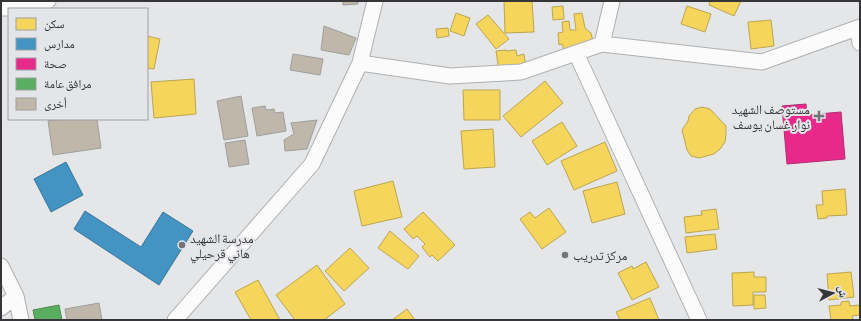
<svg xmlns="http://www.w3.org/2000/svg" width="861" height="321" font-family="'Asap Condensed','Noto Naskh Arabic',sans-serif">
<rect width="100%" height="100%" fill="#e4e6e8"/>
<path fill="#f6d55c" stroke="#bca551" d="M504,1H532L534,32L505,33Z
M710,1H741L734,16L709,5Z
M563,6L564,19L553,20L552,7Z
M687,6L711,14L705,32L681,24Z
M456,13L470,18L464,36L450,31Z
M582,13L585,28L591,33L593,42L564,50L562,44L559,45L558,33L563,32L562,22L569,21L570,30H576L574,14Z
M488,15L509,39L496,49L476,24Z
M771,20L774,46L751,49L748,22Z
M448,28L449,36L437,38L436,29Z
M147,36L160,39L154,69L147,68Z
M506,50V51L516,50L517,56L524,54L526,68L499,71L496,51Z
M194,79L196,114L154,118L151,82Z
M545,81L563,103L521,137L503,116Z
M463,90H500V120H464Z
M702,107L710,109L726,126V134L725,142L720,149L714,154L699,158L691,156L687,150L682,130L688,121L689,116L695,109Z
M562,122L577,146L547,165L532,141Z
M493,129L495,167L464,169L461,131Z
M605,142L617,171L574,190L561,161Z
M393,181L402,217L362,226L354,191Z
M617,182L625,214L592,223L583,191Z
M845,189L847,215L827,216V218L818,219L816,205H823L822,191Z
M549,208L566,232L542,249L520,219L530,212L535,218Z
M716,209L719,229L686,233L684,217L702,215L701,211Z
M423,212L455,245L438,261L432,255L430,257L422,247L425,244L417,236L413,239L404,229Z
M390,231L419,256L408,269L378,248Z
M715,234L717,249L687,253L685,237Z
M350,248L369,268L344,291L325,271Z
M646,262L659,287L632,300L618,273L632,266L633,269Z
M317,265L345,304L324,320H295L276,295Z
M754,272V277H766V292H753V305L733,306L732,273Z
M851,272L854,297L829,300L827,274Z
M258,280L280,320H251L235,292Z
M754,295H765L766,308L754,309Z
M650,298L659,320H620L616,312Z
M849,301L850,306L860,305V315L852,316L853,320H831L829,306L841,305V302Z
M407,309L415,320H392Z"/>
<path fill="#4393c3" stroke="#3f7799" d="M66,162L83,195L51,212L34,179Z
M85,211L141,247L163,212L193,231L159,285L74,229Z"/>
<path fill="#e7298a" stroke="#b22d71" d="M806,104L807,115L841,112L845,159L787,164L782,106Z"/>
<path fill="#5aae61" stroke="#4f8a55" d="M59,305L62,320H35L33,310Z"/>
<path fill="#bfb8aa" stroke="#9d9e9e" d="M343,1H358V4L343,5Z
M324,26L356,38L349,55L321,50Z
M293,54L323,59L320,75L290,70Z
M241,96L248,136L224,140L217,101Z
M265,106L266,110L274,109L275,113L283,112L286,131L257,136L252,108Z
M62,119H97L101,148L53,155L48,121Z
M317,120L307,149L285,151L284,140L294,134L291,123Z
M245,140L249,164L229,167L225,143Z
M99,303L102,320H67L65,309Z"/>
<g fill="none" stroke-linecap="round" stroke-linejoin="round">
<g stroke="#afb0b1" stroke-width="17">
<path id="street" d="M1,8H27L48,1
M858,28L860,43
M602,44L612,1
M576,53L699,320
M360,63L450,76L521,72L602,44L762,62L860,27
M1,266L16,296L21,320
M1,308L16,296
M175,320L312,164L360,63L375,1"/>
</g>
<use href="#street" stroke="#fbfbfc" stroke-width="15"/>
</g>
<g fill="#737476" stroke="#e3e5e9" stroke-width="1.5">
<path d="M817 110h4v4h4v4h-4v4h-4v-4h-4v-4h4z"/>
<circle cx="182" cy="245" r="4"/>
<circle cx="565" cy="255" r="4"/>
</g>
<g text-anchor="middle" stroke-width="4" stroke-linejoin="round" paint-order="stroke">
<g font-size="13" fill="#363638" stroke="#e3e5e9" text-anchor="start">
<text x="810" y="114" text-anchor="end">مستوصف الشهيد<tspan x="810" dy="15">نوار غسان يوسف</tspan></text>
<text x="190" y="243">مدرسة الشهيد<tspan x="190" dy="15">هاني قرحيلي</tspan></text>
<text x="573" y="260">مركز تدريب</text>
</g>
</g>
<rect width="861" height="321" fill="none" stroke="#363638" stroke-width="4"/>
<rect x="8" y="8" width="140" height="112" fill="#e3e5e9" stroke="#9e9fa2"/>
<rect x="16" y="18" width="20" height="12" fill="#f6d55c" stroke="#9e9fa2"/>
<text x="44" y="28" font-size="12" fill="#363638">سكن</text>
<rect x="16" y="38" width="20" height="12" fill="#4393c3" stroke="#9e9fa2"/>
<text x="44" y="48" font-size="12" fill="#363638">مدارس</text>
<rect x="16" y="58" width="20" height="12" fill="#e7298a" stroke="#9e9fa2"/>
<text x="44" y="68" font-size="12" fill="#363638">صحة</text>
<rect x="16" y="78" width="20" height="12" fill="#5aae61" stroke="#9e9fa2"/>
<text x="44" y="88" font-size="12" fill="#363638">مرافق عامة</text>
<rect x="16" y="98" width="20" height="12" fill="#bfb8aa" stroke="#9e9fa2"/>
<text x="44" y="108" font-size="12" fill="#363638">أخرى</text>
<g transform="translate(833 293) rotate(83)" stroke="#e3e5e9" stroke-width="3" paint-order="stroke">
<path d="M0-3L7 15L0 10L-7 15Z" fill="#363638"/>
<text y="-6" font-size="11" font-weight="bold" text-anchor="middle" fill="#363638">ش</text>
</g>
</svg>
